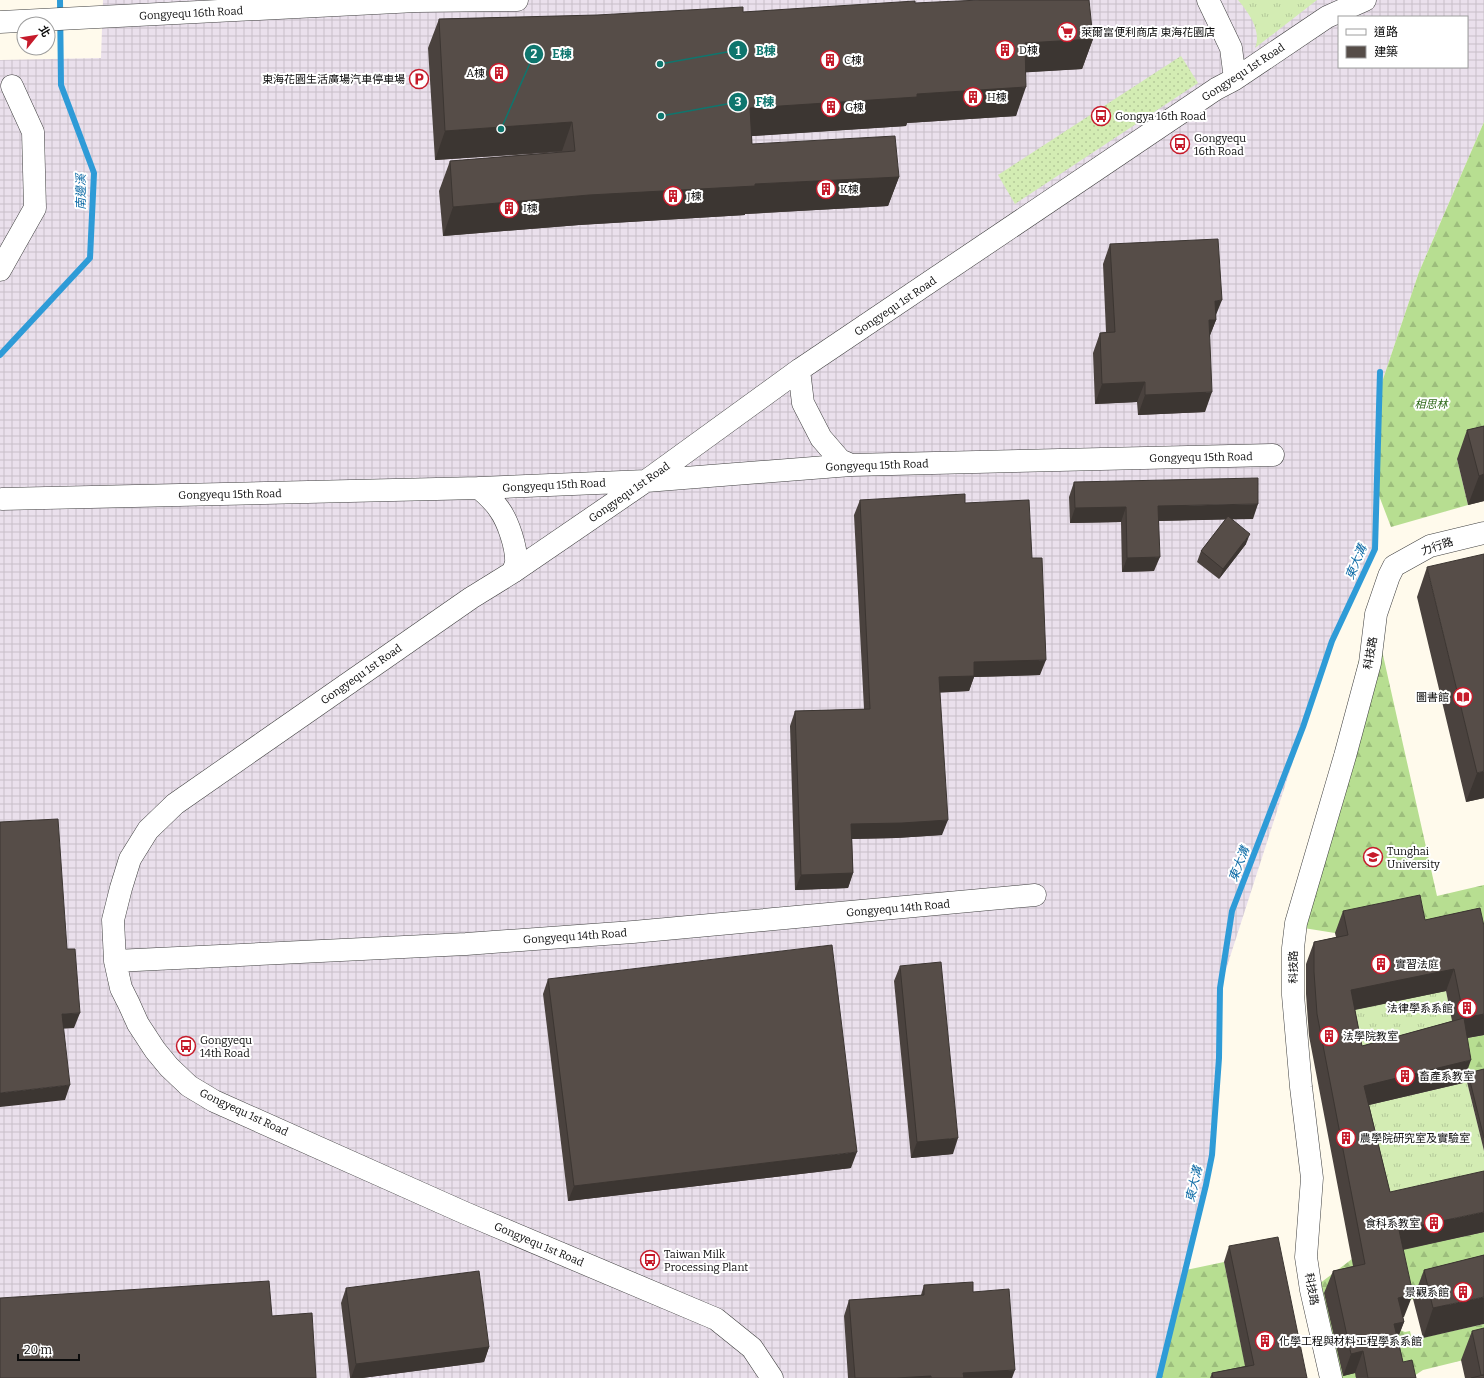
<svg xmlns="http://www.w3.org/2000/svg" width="1484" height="1378" font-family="Bitter,'Noto Sans TC',serif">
<defs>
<pattern id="industrial-grid" width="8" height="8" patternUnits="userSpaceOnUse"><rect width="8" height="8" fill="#eae0ec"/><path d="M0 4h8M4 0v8" fill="none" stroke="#c8bfc9"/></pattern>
<pattern id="grass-tufts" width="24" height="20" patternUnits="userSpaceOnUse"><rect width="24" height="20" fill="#d3ecb3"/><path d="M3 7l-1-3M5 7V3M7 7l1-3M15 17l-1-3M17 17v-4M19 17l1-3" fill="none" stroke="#b4c999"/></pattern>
<pattern id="forest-firs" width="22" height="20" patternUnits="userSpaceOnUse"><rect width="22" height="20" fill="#b7de91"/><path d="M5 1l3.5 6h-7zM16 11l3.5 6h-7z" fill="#9cbd7c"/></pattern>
<pattern id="garden-dots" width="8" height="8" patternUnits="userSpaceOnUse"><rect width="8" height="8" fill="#d3ecb3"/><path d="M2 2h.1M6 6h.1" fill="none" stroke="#b4c999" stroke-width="1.8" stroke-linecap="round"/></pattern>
</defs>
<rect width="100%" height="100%" fill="#fffaec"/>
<path fill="url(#industrial-grid)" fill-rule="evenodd" d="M103,0H1484V122L1419,272L1377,397L1378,493L1375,549L1332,640L1220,988L1219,1058L1212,1155L1206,1185L1159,1378H0V60L101,58ZM1339,17H1467V67H1339Z"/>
<path fill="url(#grass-tufts)" d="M1238,0H1317L1255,48C1262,31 1249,13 1238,0Z
M1435,938L1456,1040L1354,1068L1350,1003Z
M1466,1078L1484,1151V1191L1382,1214L1356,1108L1463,1083Z"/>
<path fill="url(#forest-firs)" d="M1484,122V452L1457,459L1468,505L1391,527L1378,493L1377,397L1419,272Z
M1372,606L1437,896L1484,885V965L1335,933L1291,926L1338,747Z
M1484,1035V1074L1467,1078L1463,1083L1456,1040Z
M1484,1232V1282L1401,1302L1391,1252Z
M1352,1259L1392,1327L1405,1332L1410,1331L1412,1340L1484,1324V1355L1423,1370L1411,1378H1334L1311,1290Z
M1224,1262L1248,1378H1159L1186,1270Z"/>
<path fill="url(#garden-dots)" d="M1181,56L1198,83L1015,204L998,175Z"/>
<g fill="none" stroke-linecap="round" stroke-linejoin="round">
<path stroke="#2e9bd7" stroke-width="6" d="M0,355L90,258L94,173L61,85L60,0
M1159,1378L1206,1185L1212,1155L1219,1058L1220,988L1232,911L1303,727L1332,641L1375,549L1380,372"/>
<g stroke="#3f3f3f" stroke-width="23">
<path id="minor" d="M1208,0L1231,48L1235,79
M0,22L416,1L517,0
M0,270L35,208L33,132L12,86
M799,370L803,403L821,438L840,460L851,465
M479,488C487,495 494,501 499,509C508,521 517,548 516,563C515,566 514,569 513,572
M2,499L479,488L646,481L851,465L1273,455
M115,961L466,944L633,932L1035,895
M772,1378L752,1348L716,1319L465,1213L214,1101L189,1086L169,1067L155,1050L138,1024L129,1004L121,988L115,961L113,920L121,888L130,859L148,830L175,804L264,742L471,598L513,572L646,481L799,370L1216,89L1235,79L1327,17L1365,0
M1331,1378L1311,1290L1306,1257L1312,1178L1301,1087L1293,995V948L1296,923L1345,756L1370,663L1376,614L1389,576L1394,566L1430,546L1484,533"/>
</g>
<use href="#minor" stroke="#fff" stroke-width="22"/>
</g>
<path fill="#4a423e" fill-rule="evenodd" d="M915,3L1093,39L1082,69L1026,72L1016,116L907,123L906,126L752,136V144L899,177L888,206L745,214V215L579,225L443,236L439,191L450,161L562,152L435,160L428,48L439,19L743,12Z
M1110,244L1216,317V320L1209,338L1205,412L1138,415L1137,402L1095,404L1093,353L1100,333L1106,332L1103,264Z
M1484,426V501L1468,505L1457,459L1467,430Z
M1074,482L1253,519H1232L1246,544L1219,579L1197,562L1201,551L1226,519L1159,521L1154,571L1122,572L1121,522L1070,523L1069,497Z
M860,500L965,503L1032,558L1040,675L974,677L969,691L940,692L942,835L896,838L852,839L853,873L848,888L795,890L790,726L795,711L864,709L854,515Z
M1427,567L1484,798L1466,802L1417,597Z
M1480,908L1484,1035L1467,1038L1463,1083L1369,1105L1390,1192L1484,1232L1403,1250L1404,1317H1403L1404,1322L1398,1338L1403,1362L1416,1378H1356L1355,1373L1343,1376L1324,1293L1333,1271L1353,1266L1309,1036L1306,994V964L1314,942L1336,937L1335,933L1343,911L1425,920ZM1446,991L1452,1021L1362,1046L1355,1010Z
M900,966L953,1154L911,1158L894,981Z
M548,979L851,1168L568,1201L543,994Z
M1484,1069V1151L1466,1078L1468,1073Z
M1229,1246L1307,1378H1210L1212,1373L1245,1366L1224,1262Z
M1484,1255L1423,1338L1413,1299L1424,1270Z
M924,1285L973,1292L1012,1378H848L844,1316L849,1300L921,1295Z
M346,1288L489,1347L484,1362L362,1378H350L341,1303Z
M1472,1331L1484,1378H1465L1461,1360Z"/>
<path fill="#3c3632" d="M1093,39L1082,69L1014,73L1025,43Z
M1026,87L1016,116L907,123L906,126L739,137L750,108L917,94Z
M572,122L562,151L435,160L445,131Z
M899,177L888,206L745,214V215L579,225L443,236L453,207L589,195L755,184Z
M1222,300L1214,320H1216L1208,340L1201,341L1215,301Z
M1145,382L1137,402L1095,404L1102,384Z
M1212,392L1205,412L1138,415L1145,395Z
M1484,474V501L1468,505L1479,476Z
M1258,504L1253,519L1153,521L1158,506Z
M1126,507L1121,522L1070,523L1075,508Z
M1250,534L1246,544L1219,579L1223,569Z
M1160,557L1154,571L1122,572L1127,558Z
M1046,660L1040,675L974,677L969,691L934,693L939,677L974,662Z
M1484,771V798L1466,802L1477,773Z
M948,820L942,835L896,838L846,839L851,824Z
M853,873L848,888L795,890L801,875Z
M1454,969L1446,991L1343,1012L1351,990Z
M80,1013L74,1028L57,1029L62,1014Z
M1484,1014V1035L1456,1040L1464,1018Z
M1471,1060L1463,1083L1356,1108L1364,1086Z
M70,1085L65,1100L0,1107V1093Z
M958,1138L953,1154L911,1158L917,1142Z
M857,1152L851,1168L568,1201L574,1186Z
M1484,1212V1232L1391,1252L1399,1230Z
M1413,1294L1404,1317L1390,1320L1398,1298Z
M1484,1297V1324L1423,1338L1433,1308Z
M1404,1322L1395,1344L1394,1324Z
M489,1347L484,1362L362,1378H351L356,1364Z
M1363,1351L1355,1373L1343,1376L1351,1354Z
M1015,1370L1012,1378H962L963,1373Z
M931,1376L930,1378H897Z"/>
<path fill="#564d48" stroke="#3c3632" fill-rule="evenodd" d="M980,0H1089L1093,39L1025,43L1026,87L917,94V97L750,108L752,144L895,136L899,177L755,184V186L589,195L453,207L450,161L575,151L572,122L445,131L439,19L597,15L743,7V12L915,1V3Z
M1218,239L1222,300L1215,301L1216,320H1209L1212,392L1145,395V382L1102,384L1100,333L1115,332L1110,244Z
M1484,426V474L1479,476L1467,430Z
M1258,478V504L1158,506L1160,557L1127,558L1126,507L1075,508L1074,482Z
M965,494V503L1029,500L1032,558H1042L1046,660L974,662V676L939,677L948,820L902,823L851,824L853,873L801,875L795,711L870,709L860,500Z
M1228,516L1250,534L1223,569L1201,551Z
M1484,554V771L1477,773L1427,567Z
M58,819L67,949H75L80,1013L62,1014L70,1085L0,1093V822Z
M1420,895L1425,920L1480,908L1484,926V1014L1464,1018L1471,1060L1364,1086L1390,1192L1484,1171V1212L1399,1230L1413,1294L1398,1298L1404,1322L1394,1324L1403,1362L1412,1360L1416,1378H1368L1363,1351L1351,1354L1333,1271L1365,1264L1317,1014L1314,972V942L1348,935L1343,911ZM1454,969L1464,1018L1362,1046L1351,990Z
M832,945L857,1152L574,1186L548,979Z
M941,962L958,1138L917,1142L900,966Z
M1484,1069V1138L1468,1073Z
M1278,1237L1307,1378H1213L1212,1373L1254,1365L1229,1246Z
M1484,1255V1297L1433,1308L1424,1270Z
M479,1271L489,1347L356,1364L346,1288Z
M269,1281L272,1316L312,1313L316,1378H0V1298Z
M973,1282V1292L1009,1289L1015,1370L963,1373L964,1378H931V1376L897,1378H855L849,1300L924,1295V1285Z
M1484,1328V1375H1481L1472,1331Z
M1484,1375V1378H1471Z"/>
<defs>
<g id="supermarket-ring" transform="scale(1)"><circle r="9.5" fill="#fff" stroke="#c61b2b" stroke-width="1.5"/><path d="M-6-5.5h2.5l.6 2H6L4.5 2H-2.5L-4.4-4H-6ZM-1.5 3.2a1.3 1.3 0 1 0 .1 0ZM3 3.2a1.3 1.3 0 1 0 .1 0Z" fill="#c61b2b"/></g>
<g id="building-ring" transform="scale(1)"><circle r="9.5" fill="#fff" stroke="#c61b2b" stroke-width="1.5"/><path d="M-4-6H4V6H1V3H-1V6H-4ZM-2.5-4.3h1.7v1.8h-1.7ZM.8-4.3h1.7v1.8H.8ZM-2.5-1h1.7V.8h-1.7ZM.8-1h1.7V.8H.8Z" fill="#c61b2b"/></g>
<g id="parking-ring" transform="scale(1)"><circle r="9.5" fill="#fff" stroke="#c61b2b" stroke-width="1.5"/><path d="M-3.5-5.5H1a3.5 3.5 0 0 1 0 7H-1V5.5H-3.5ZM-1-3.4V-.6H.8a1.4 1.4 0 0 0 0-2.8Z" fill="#c61b2b"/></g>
<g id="bus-ring" transform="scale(1)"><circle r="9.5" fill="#fff" stroke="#c61b2b" stroke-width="1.5"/><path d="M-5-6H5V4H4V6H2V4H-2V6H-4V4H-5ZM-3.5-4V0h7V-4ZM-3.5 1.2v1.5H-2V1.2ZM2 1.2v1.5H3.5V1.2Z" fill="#c61b2b"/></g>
<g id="library-ring" transform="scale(1)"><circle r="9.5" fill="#fff" stroke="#c61b2b" stroke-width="1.5"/><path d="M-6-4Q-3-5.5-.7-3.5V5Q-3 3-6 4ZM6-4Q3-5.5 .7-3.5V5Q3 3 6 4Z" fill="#c61b2b"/></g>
<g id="university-ring" transform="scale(1)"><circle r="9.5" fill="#fff" stroke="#c61b2b" stroke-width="1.5"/><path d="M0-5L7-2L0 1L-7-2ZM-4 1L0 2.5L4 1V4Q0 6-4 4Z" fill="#c61b2b"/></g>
</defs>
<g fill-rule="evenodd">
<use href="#supermarket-ring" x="1067" y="32"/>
<use href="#building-ring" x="1005" y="50"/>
<use href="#building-ring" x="830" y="60"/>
<use href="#building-ring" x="499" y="73"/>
<use href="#parking-ring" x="419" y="79"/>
<use href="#building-ring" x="973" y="97"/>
<use href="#building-ring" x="831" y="107"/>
<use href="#bus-ring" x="1101" y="116"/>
<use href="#bus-ring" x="1180" y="144"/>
<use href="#building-ring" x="826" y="189"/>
<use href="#building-ring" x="673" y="196"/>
<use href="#building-ring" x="509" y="208"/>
<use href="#library-ring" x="1463" y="697"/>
<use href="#university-ring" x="1373" y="857"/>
<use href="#building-ring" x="1381" y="964"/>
<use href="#building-ring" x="1467" y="1008"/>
<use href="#building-ring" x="1329" y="1036"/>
<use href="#bus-ring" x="186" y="1046"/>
<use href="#building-ring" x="1405" y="1076"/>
<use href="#building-ring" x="1346" y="1138"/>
<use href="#building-ring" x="1434" y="1223"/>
<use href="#bus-ring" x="650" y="1260"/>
<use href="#building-ring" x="1463" y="1292"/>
<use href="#building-ring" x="1265" y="1341"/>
</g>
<g text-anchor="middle" stroke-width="4" stroke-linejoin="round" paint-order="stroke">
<g font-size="11" fill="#0c0c0c" stroke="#fff">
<text transform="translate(191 13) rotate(-3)" y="4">Gongyequ 16th Road</text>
<text transform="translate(1243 72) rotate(-33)" y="4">Gongyequ 1st Road</text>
<text transform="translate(895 306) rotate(-34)" y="4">Gongyequ 1st Road</text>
<text transform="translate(1201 457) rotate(-1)" y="4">Gongyequ 15th Road</text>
<text transform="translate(877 465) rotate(-2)" y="4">Gongyequ 15th Road</text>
<text transform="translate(554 485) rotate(-3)" y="4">Gongyequ 15th Road</text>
<text transform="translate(629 492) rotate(-35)" y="4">Gongyequ 1st Road</text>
<text transform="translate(230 494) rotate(-1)" y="4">Gongyequ 15th Road</text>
<text transform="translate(1437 546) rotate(-18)" y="4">力行路</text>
<text transform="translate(1370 653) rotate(-80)" y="4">科技路</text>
<text transform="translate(361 674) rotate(-35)" y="4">Gongyequ 1st Road</text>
<text transform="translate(898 908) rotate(-5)" y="4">Gongyequ 14th Road</text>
<text transform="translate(575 936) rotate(-4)" y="4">Gongyequ 14th Road</text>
<text transform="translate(1293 967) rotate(-90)" y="4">科技路</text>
<text transform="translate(244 1112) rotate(25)" y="4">Gongyequ 1st Road</text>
<text transform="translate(539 1244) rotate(23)" y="4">Gongyequ 1st Road</text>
<text transform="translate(1312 1289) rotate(80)" y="4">科技路</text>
</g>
<g font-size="11" fill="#0c0c0c" stroke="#fff" text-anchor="start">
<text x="1081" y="36">萊爾富便利商店 東海花園店</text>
<text x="1019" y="54">D棟</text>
<text x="844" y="64">C棟</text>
<text x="485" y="77" text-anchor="end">A棟</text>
<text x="405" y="83" text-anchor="end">東海花園生活廣場汽車停車場</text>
<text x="987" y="101">H棟</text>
<text x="845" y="111">G棟</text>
<text x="1115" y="120">Gongya 16th Road</text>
<text x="1194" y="142">Gongyequ<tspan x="1194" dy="13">16th Road</tspan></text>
<text x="840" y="193">K棟</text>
<text x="687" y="200">J棟</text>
<text x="523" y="212">I棟</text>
<text x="1449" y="701" text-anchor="end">圖書館</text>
<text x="1387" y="855">Tunghai<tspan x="1387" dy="13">University</tspan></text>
<text x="1395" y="968">實習法庭</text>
<text x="1453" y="1012" text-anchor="end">法律學系系館</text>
<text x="1343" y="1040">法學院教室</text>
<text x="200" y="1044">Gongyequ<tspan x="200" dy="13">14th Road</tspan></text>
<text x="1419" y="1080">畜產系教室</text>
<text x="1360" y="1142">農學院研究室及實驗室</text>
<text x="1420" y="1227" text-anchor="end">食科系教室</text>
<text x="664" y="1258">Taiwan Milk<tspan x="664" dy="13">Processing Plant</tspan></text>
<text x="1449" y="1296" text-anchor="end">景觀系館</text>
<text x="1279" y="1345">化學工程與材料工程學系系館</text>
</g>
<g font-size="11" font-style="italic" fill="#2d6818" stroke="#fff">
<text x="1431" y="408">相思林</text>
</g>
<g font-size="12" font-style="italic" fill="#0d6ba6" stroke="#fff">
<text transform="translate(81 192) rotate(-90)" y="4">南邊溪</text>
<text transform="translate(1356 562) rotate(-67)" y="4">東大溝</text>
<text transform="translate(1239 864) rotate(-69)" y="4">東大溝</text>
<text transform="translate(1194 1184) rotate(-77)" y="4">東大溝</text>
</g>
</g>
<path fill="none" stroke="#0f766e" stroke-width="1.5" d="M660 64L738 50M501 129L534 54M661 116L738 102"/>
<g fill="#0f766e" stroke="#fff" stroke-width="1.5">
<circle cx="660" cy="64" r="4"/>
<circle cx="501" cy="129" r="4"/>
<circle cx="661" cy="116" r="4"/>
<circle cx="738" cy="50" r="10"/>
<circle cx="534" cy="54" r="10"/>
<circle cx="738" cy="102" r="10"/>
</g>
<g font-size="12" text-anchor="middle" font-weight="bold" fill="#fff">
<text x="738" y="55">1</text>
<text x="534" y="58">2</text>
<text x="738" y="106">3</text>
</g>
<g font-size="12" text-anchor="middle" font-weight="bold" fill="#0f766e" stroke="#fff" stroke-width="4" stroke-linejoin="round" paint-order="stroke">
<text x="766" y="55">B棟</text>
<text x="562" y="58">E棟</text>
<text x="765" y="106">F棟</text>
</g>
<rect x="1338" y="16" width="130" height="52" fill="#ffffff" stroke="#9e9e9e"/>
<rect x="1346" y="29" width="20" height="6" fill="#ffffff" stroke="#9e9e9e"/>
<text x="1374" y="36" font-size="12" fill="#0c0c0c">道路</text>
<rect x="1346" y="46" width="20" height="12" fill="#564d48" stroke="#9e9e9e"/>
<text x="1374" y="56" font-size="12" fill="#0c0c0c">建築</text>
<g transform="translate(36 36) rotate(60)"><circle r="19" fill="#ffffff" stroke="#9e9e9e"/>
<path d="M0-3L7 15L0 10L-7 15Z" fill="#c61b2b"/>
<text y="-6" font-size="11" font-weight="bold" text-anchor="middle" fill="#0c0c0c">北</text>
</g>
<path d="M18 1354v6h61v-6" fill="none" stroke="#0c0c0c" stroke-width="2"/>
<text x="24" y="1354" font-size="12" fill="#0c0c0c" stroke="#ffffff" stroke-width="3" paint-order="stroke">20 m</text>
</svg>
